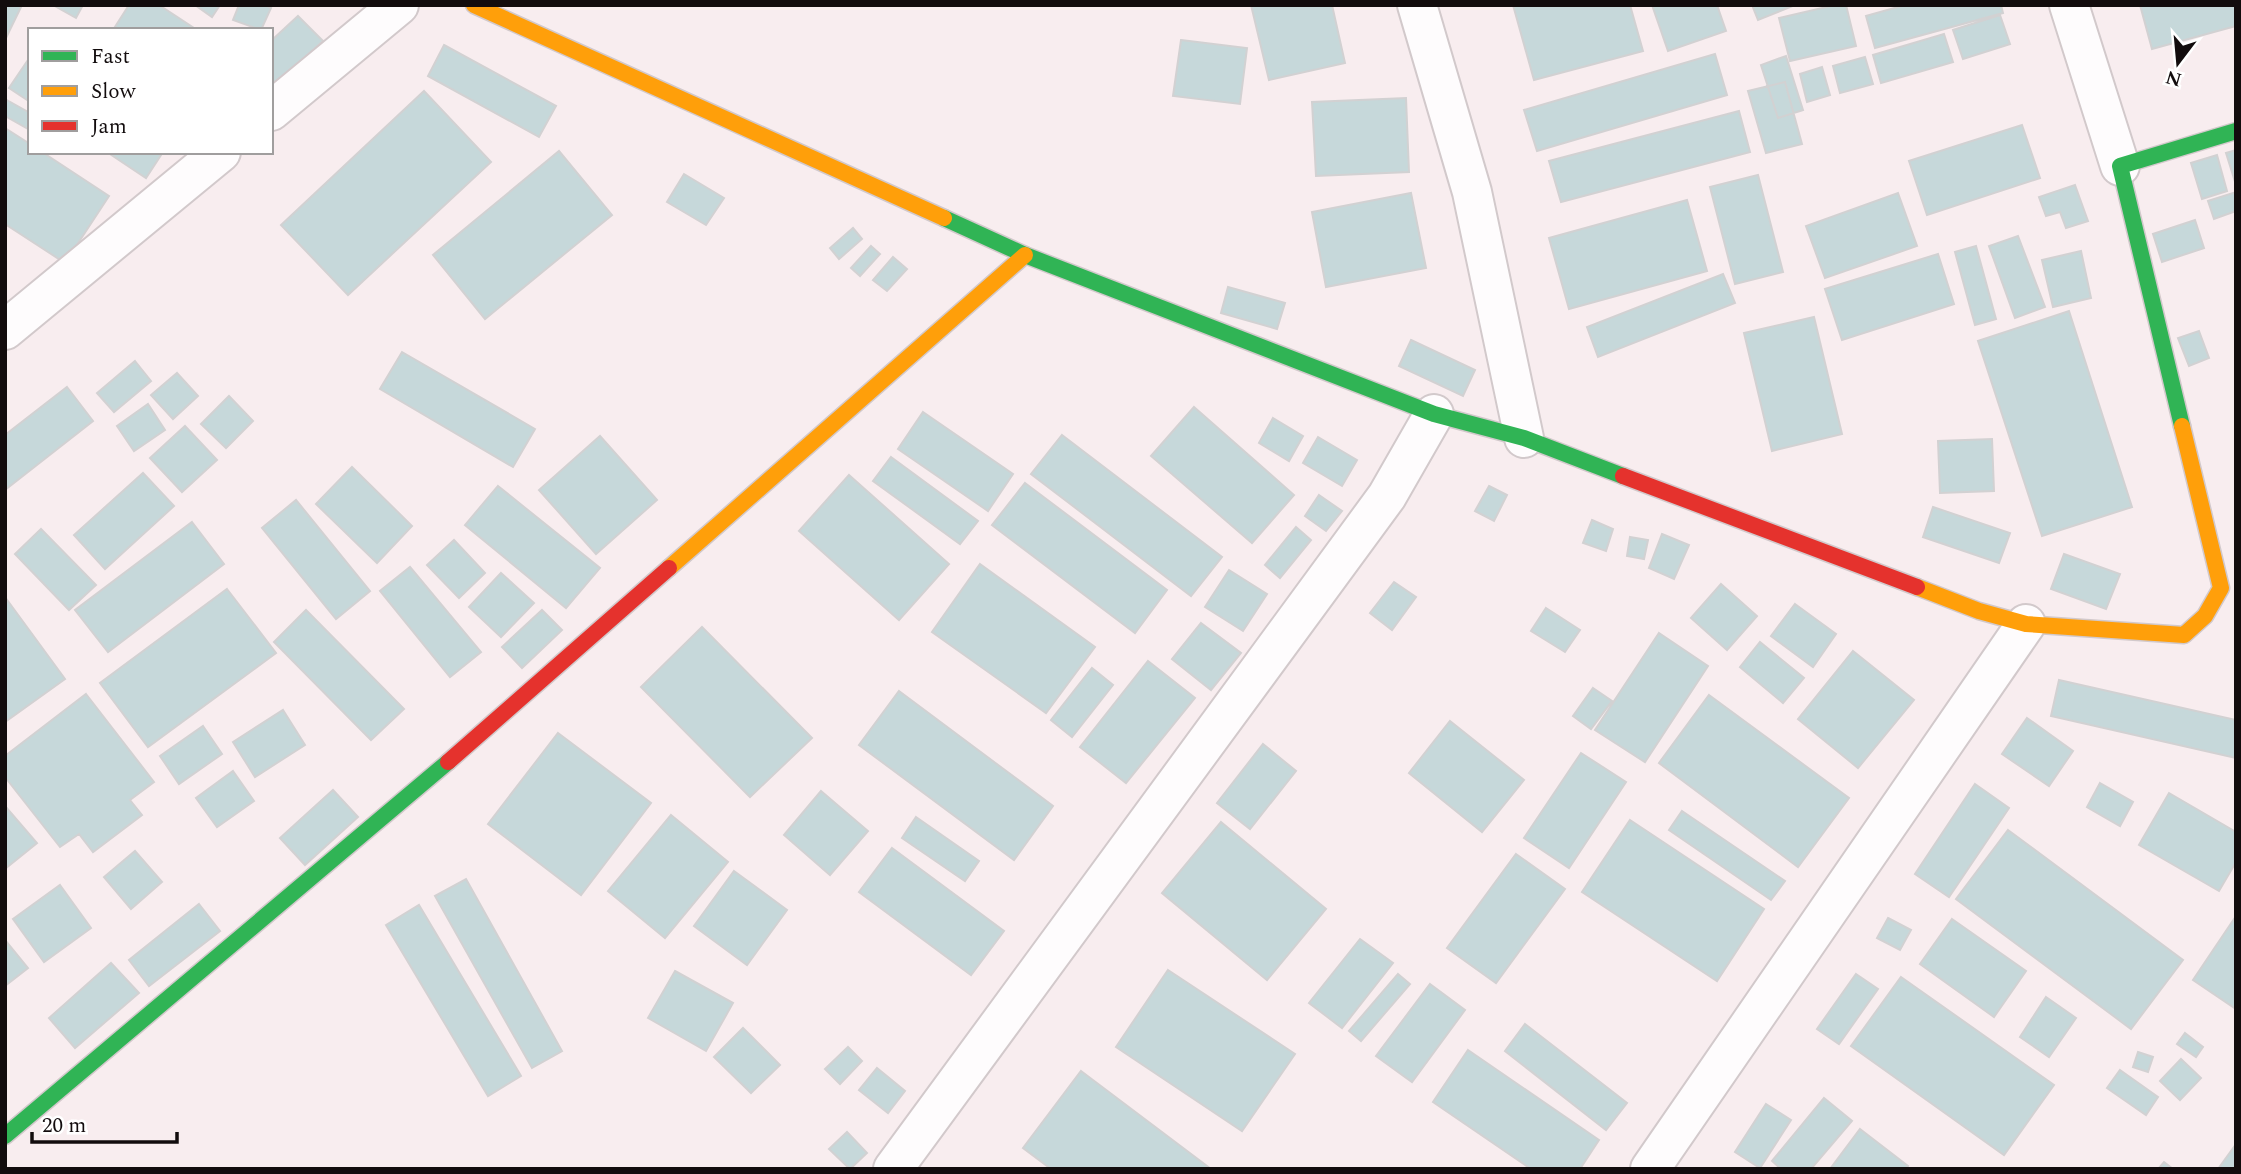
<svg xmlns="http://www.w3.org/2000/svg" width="2241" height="1174" font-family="Spectral,serif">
<rect width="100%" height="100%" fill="#f8edef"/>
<path fill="#c6d8da" stroke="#d2d1d2" stroke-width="2" d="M5,5H22L5,40Z
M53,5H83L76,18Z
M129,5H159L197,30H113Z
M195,5H220L212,17Z
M239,5H265L271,8L261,30L233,20Z
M1251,5H1332L1345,63L1269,80Z
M1513,5H1630L1643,51L1534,80Z
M1652,5H1717L1726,31L1668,51Z
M1752,5H1795L1758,20Z
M1835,5H1846L1856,46L1790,61L1779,18Z
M1905,5H2001L2003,13L1875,48L1866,16Z
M2140,5H2236V26L2152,49Z
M2000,15L2010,44L1963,59L1953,30Z
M298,16L323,41L271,89V41Z
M1944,34L1953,62L1881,83L1873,55Z
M1181,40L1247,48L1240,104L1173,96Z
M444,45L556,106L539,137L428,76Z
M1715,54L1727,95L1537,151L1524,110Z
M1786,56L1803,110L1778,118L1761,65Z
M30,57V102L9,88Z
M1865,57L1873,84L1840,93L1833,66Z
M1822,67L1830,95L1807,102L1800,74Z
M1785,82L1802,144L1766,153L1748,91Z
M424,91L491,162L348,295L281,225Z
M1406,98L1409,172L1316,176L1312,102Z
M5,99L30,113V130L5,116Z
M1739,111L1750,152L1561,202L1549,161Z
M2022,125L2040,178L1927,215L1909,161Z
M5,128L30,144V152H42L109,196L65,263L5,224Z
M2236,150V185L2226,153Z
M559,151L612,215L485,319L433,255Z
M107,152H163L146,178Z
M2217,155L2227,191L2202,199L2191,163Z
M684,174L724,198L706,225L667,202Z
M1758,175L1783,272L1735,284L1710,187Z
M2075,185L2088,221L2066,228L2060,212L2046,216L2039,197Z
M2236,192V211L2214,219L2208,201Z
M1411,193L1426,268L1326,287L1312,212Z
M1898,193L1917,246L1825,278L1806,226Z
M1687,200L1707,271L1569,309L1549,238Z
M2195,220L2204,248L2162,262L2153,234Z
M853,228L862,239L839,259L830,248Z
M2018,236L2045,307L2015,318L1989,246Z
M871,246L880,254L860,276L851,268Z
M1976,246L1996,319L1975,325L1955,252Z
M2081,251L2091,298L2053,307L2042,260Z
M1938,254L1954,304L1842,340L1825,289Z
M893,257L907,269L887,291L873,280Z
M1723,274L1735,303L1598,357L1587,327Z
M1228,287L1285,303L1277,329L1221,313Z
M2069,311L2132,507L2042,536L1978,341Z
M1814,317L1842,434L1772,451L1744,333Z
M2199,331L2209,358L2189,366L2178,338Z
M1411,340L1475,370L1463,396L1399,366Z
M402,352L535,429L513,467L380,389Z
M135,361L151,381L114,412L97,393Z
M177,373L198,396L173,419L151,395Z
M67,387L93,421L5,490V435Z
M229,396L253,421L226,448L201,424Z
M148,404L165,430L134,451L117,426Z
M1194,407L1294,495L1252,543L1151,456Z
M923,412L1013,474L988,511L898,449Z
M1273,418L1303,436L1289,461L1259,443Z
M185,426L217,460L182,492L150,458Z
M1062,435L1222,557L1191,596L1031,474Z
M600,436L657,500L596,554L539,490Z
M1318,437L1357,460L1342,486L1303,463Z
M1992,439L1994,491L1940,493L1938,441Z
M891,457L978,521L960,544L873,481Z
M352,467L412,526L377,563L316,504Z
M143,473L174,506L105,569L74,535Z
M849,475L949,564L899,620L799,531Z
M1025,483L1167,590L1135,633L992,525Z
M498,486L600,568L566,608L465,525Z
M1489,486L1507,495L1494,521L1475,511Z
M1319,495L1342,511L1326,531L1305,516Z
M296,500L370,591L336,619L262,528Z
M1933,507L2010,533L1999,563L1923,537Z
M1592,520L1613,529L1606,551L1583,543Z
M192,522L224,564L108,652L75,610Z
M1296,527L1311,540L1280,578L1265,565Z
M41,529L96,585L69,610L15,554Z
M1662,534L1689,545L1674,579L1649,568Z
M1630,537L1648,540L1644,559L1627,556Z
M454,540L485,573L459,598L427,565Z
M2064,554L2120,574L2106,609L2051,589Z
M980,564L1095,647L1046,713L932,632Z
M410,567L481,652L450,677L380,591Z
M1229,570L1267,594L1243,631L1205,607Z
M501,573L534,603L501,637L469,607Z
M1394,582L1416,597L1392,630L1370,613Z
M1721,584L1757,616L1727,650L1691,618Z
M227,589L276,653L148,747L100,683Z
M5,597L65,679L5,722Z
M1795,604L1836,634L1813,667L1771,636Z
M1546,608L1580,630L1565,652L1531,631Z
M306,610L404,709L371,740L274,642Z
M542,610L562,630L522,668L502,647Z
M1201,623L1241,653L1211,690L1172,659Z
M702,627L812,738L750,797L641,687Z
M1659,633L1708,666L1645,762L1595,730Z
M1760,642L1804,678L1783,703L1740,667Z
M1853,651L1914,700L1858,768L1798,719Z
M1148,661L1195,698L1126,783L1080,747Z
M1092,668L1113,685L1072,737L1051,720Z
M2059,680L2236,720V758L2051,716Z
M1593,688L1612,701L1591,729L1573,716Z
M899,691L1053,806L1014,860L859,745Z
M86,694L154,782L130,800L142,815L93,852L79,834L60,847L5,777V756Z
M1709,695L1849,798L1798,867L1659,763Z
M283,710L305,745L255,777L233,742Z
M2027,718L2073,751L2049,786L2002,754Z
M1450,721L1524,780L1482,832L1409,773Z
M203,726L222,754L179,784L160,756Z
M558,733L651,803L581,895L488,824Z
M1263,744L1296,771L1250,829L1217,803Z
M1581,753L1626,782L1569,868L1524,838Z
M233,771L254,801L217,827L196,798Z
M2100,783L2133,802L2120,826L2087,807Z
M1975,784L2009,808L1949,897L1915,874Z
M333,790L358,817L305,865L280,838Z
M821,791L868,831L830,875L784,835Z
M2169,793L2236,832V862L2219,891L2139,845Z
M5,806L37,843L5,869Z
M1682,811L1785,881L1771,900L1669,830Z
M671,815L728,862L665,938L608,891Z
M916,817L979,861L965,881L902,838Z
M1630,820L1764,909L1717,981L1582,892Z
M1221,822L1326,909L1267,980L1162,893Z
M2008,830L2183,960L2131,1029L1956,899Z
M892,848L1004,931L971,975L859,892Z
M135,851L162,882L131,909L104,877Z
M1516,854L1565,889L1496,983L1447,948Z
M734,871L787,910L747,965L694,926Z
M466,879L562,1051L532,1068L435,896Z
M60,885L91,928L44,962L13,919Z
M199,904L220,931L149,986L129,960Z
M419,905L521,1076L488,1096L386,925Z
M2236,916V1009L2193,980Z
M1888,918L1911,930L1900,950L1877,938Z
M1952,919L2026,971L1994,1017L1920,964Z
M1360,939L1393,963L1342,1028L1309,1003Z
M5,940L28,968L5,986Z
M111,963L139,993L75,1048L49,1018Z
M1168,970L1295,1054L1242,1131L1116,1047Z
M675,971L733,1003L706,1051L648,1018Z
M1398,974L1410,984L1361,1041L1349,1031Z
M1856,974L1878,989L1839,1044L1817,1029Z
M1901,977L2054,1085L2004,1155L1851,1046Z
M1430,984L1465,1010L1412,1082L1376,1056Z
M2046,997L2076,1018L2049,1057L2020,1037Z
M1525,1024L1627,1103L1606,1130L1505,1051Z
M743,1028L780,1065L751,1093L714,1057Z
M2185,1033L2203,1047L2196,1057L2177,1044Z
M848,1047L862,1061L840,1084L825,1069Z
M1468,1050L1599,1140L1580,1169H1531L1433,1102Z
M2138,1052L2153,1057L2148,1072L2133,1067Z
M2181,1059L2201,1078L2180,1100L2160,1081Z
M877,1068L905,1091L888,1113L859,1090Z
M2120,1070L2158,1097L2146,1115L2107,1088Z
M1081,1071L1211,1169H1051L1023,1148Z
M1824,1098L1852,1121L1811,1169H1781L1772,1161Z
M1766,1104L1791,1120L1760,1168L1735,1152Z
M1860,1129L1908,1166L1906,1169H1830Z
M847,1132L867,1153L850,1169L829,1149Z
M2236,1144V1169H2218Z
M2164,1162L2173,1169H2158Z"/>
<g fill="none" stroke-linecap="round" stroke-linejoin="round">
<g stroke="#d2c9cb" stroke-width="42">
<path id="street" d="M1417,5L1472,192L1524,438
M2069,5L2120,166
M271,111L399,5
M5,330L221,152
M893,1169L1387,496L1434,414
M1650,1169L2026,624"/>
</g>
<g stroke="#d2c9cb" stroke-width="19">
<path id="fast" d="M944,218L1025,255L1434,414L1524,438L1623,476
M2182,426L2120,166L2236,131
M5,1136L448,762"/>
</g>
<g stroke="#d2c9cb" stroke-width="19">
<path id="slow" d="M474,5L944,218
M669,568L1025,255
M1917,587L1979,611L2026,624L2184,635L2205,616L2221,588L2182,426"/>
</g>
<g stroke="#d2c9cb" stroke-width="19">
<path id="jam" d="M1623,476L1917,587
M448,762L669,568"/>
</g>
<use href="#street" stroke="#fefcfd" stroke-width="38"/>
<use href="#fast" stroke="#30b455" stroke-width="16"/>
<use href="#slow" stroke="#ff9f0a" stroke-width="16"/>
<use href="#jam" stroke="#e5322d" stroke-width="16"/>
</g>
<rect width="2241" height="1174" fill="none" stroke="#120c0d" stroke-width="14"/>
<rect x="28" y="28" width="245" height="126" fill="#ffffff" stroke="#a09e9e" stroke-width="2"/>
<rect x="42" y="51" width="35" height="10" fill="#30b455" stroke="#a09e9e" stroke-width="2"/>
<text x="91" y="63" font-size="21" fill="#120c0d">Fast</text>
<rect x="42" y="86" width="35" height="10" fill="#ff9f0a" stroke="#a09e9e" stroke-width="2"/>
<text x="91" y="98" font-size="21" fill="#120c0d">Slow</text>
<rect x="42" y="121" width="35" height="10" fill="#e5322d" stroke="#a09e9e" stroke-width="2"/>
<text x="91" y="133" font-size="21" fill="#120c0d">Jam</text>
<g transform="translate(2178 63) rotate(196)" stroke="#ffffff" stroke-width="5" paint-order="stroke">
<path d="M0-5L12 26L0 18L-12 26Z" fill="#120c0d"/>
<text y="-10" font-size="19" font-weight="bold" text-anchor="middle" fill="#120c0d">N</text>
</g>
<path d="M32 1132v10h145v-10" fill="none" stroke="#120c0d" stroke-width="3.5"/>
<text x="42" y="1132" font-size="21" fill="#120c0d" stroke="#ffffff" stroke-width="5" paint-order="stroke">20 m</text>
</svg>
